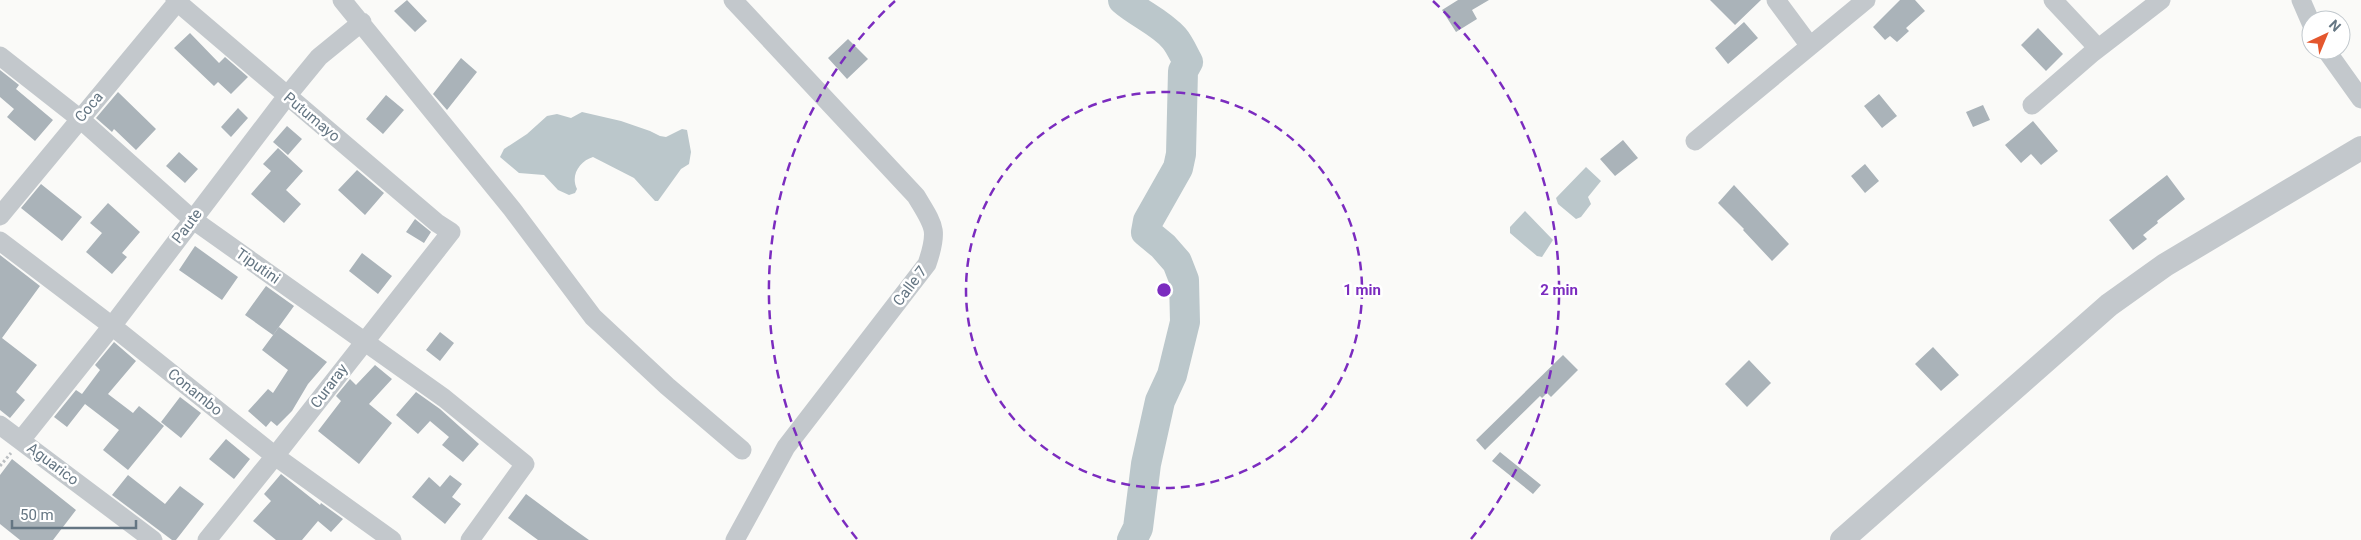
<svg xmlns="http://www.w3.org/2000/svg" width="2361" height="540" font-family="Roboto,sans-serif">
<rect width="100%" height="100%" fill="#fafaf8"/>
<path fill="#bbc7cb" d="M582,112L621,121L650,131L660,136L666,137L682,129L687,130L691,152L689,164L681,169L658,201H655L634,178L593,157C580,161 570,175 577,189L575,193L569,195L558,190L544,175L519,173L500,157L504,149L527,134L547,116L557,114L571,118Z
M1586,167L1601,181L1588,197L1591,204L1581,217L1576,219L1558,204L1556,198Z
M1525,211L1553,240L1542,257L1537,256L1510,233V227Z"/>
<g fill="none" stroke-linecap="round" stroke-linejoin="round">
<path stroke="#bbc7cb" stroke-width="30" d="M1123,0C1139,14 1160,22 1174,38C1180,45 1184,55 1188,62L1183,71L1181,154L1178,168L1148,221L1146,232L1163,246L1177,262L1184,280L1185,322L1172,375L1160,401L1146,464L1138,528L1132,540"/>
</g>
<path fill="#aab3b9" d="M407,0L427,21L415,32L394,11Z
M1458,0H1489L1472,10L1477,19L1456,32L1442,10Z
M1710,0H1761L1735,25Z
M1900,0H1915L1925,11L1906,28L1909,31L1897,42L1890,36L1885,40L1873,27Z
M1744,22L1758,38L1728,64L1715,48Z
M2038,28L2063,54L2046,71L2021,45Z
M190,33L219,63L225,57L248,77L231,94L218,82L214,86L174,48Z
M848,39L868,59L847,79L828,58Z
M461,58L477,72L447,110L433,94Z
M0,70L19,85L16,89L53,120L35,141L7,117L14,109L0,97Z
M118,92L156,129L136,150L114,129L112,132L96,118Z
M1879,94L1897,116L1882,128L1864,106Z
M386,95L404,110L383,134L366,119Z
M1983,105L1990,120L1973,127L1966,112Z
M238,108L248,118L231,137L221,127Z
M2033,121L2058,151L2041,165L2031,154L2021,163L2005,145Z
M287,126L302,139L288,155L273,142Z
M1623,140L1638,158L1615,176L1600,159Z
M278,148L303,171L286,190L301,204L284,223L251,194L271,171L263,164Z
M179,152L198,169L185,183L166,166Z
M1865,164L1879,181L1865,193L1851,176Z
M357,170L384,193L365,215L338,190Z
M2167,175L2185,199L2157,221L2158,223L2143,235L2147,239L2133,250L2109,220Z
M41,184L82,217L62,241L21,208Z
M1734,185L1789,244L1772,261L1743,230L1744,229L1718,203Z
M108,203L140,232L122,253L127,257L112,274L86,252L102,233L90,223Z
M415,219L431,232L424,243L406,232Z
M195,246L238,277L222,300L179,270Z
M362,253L392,276L378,294L349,271Z
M0,255L40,286L2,338L37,365L16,392L25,400L10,418L0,410Z
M266,286L294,306L273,335L245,315Z
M279,327L327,362L308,384L292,411L277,426L271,421L266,427L248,411L268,389L273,393L288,370L262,350Z
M440,332L454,343L440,361L426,350Z
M114,342L136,361L108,394L133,413L139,406L164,426L128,470L103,450L119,430L85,404L67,427L54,417L76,390L82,394L100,370L95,365Z
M1933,347L1959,375L1941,391L1915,364Z
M1563,355L1578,370L1551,397L1547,393L1542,398L1540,396L1485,450L1476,440Z
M1749,360L1771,383L1747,407L1725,384Z
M375,365L392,379L369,404L392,423L359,464L318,431L341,401L336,396L350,379L356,385Z
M416,392L440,409L479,444L463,462L442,445L449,437L430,421L418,434L396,415Z
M180,397L201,413L181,438L161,422Z
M226,439L250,459L234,479L209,459Z
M1500,452L1541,485L1533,494L1492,461Z
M12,459L76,510L53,540H20L0,524V475Z
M281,474L320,505L321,503L343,519L331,532L318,521L302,540H276L253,521L271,501L264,494Z
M128,475L165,504L180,486L204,504L176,540H172L112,495Z
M450,475L462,484L452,497L461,504L445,524L412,497L429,477L440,487Z
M526,494L565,523L589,540H538L508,518Z"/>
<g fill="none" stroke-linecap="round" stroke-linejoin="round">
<path stroke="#bbbfc2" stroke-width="3" stroke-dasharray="2.5 2.5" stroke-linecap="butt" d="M0,466L11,453"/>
<path stroke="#c3c8cc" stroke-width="19" d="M175,0L437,223L451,232L275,456L207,540
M342,0L512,209L593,317L667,386L742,450
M733,0L916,196C934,226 939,229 927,264L786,447L735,540
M1776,0L1810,46
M2053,0L2098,48
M2301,0L2311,23
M2326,50L2361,99
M0,56L79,118L192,219L444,398L525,464L470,540
M2032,105L2091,54L2161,0
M1695,141L1866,0
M0,216L179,0
M0,241L112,326L275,456L392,540
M0,425L153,540
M21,440L112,326L287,96L319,57L362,22"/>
<path stroke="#c3c8cc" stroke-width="24" d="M1842,540L2109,305L2165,265L2361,148"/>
</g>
<g fill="none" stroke="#7b2cbf" stroke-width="2.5" stroke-dasharray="9 6">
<circle cx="1164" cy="290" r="198"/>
<path d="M857 539A395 395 0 0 1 895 1M1433 1A395 395 0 0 1 1471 539"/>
</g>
<g text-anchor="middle" stroke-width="5" stroke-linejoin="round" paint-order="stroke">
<g font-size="15" fill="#657683" stroke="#fff">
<text transform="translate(89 107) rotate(-50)" y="5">Coca</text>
<text transform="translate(312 117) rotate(40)" y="5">Putumayo</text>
<text transform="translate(187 226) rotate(-53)" y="5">Paute</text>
<text transform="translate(258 266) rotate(35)" y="5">Tiputini</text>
<text transform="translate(910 286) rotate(-53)" y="5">Calle 7</text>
<text transform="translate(329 386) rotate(-53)" y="5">Curaray</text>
<text transform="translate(195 392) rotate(39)" y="5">Conambo</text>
<text transform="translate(53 464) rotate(37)" y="5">Aguarico</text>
</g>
</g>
<circle cx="1164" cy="290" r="8" fill="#7b2cbf" stroke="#fff" stroke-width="2.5"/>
<g font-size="15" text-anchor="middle" font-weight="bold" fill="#7b2cbf" stroke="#fff" stroke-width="5" stroke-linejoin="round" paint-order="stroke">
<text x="1362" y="295">1 min</text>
<text x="1559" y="295">2 min</text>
</g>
<g transform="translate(2326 35) rotate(44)"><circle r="24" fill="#ffffff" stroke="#c1c8cd"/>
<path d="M0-4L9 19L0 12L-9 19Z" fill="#e4572e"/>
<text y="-8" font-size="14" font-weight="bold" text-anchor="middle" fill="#657683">N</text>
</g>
<path d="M12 520v8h124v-8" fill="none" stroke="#657683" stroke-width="2.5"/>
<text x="20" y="520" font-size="15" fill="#657683" stroke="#ffffff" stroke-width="4" paint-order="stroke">50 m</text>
</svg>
